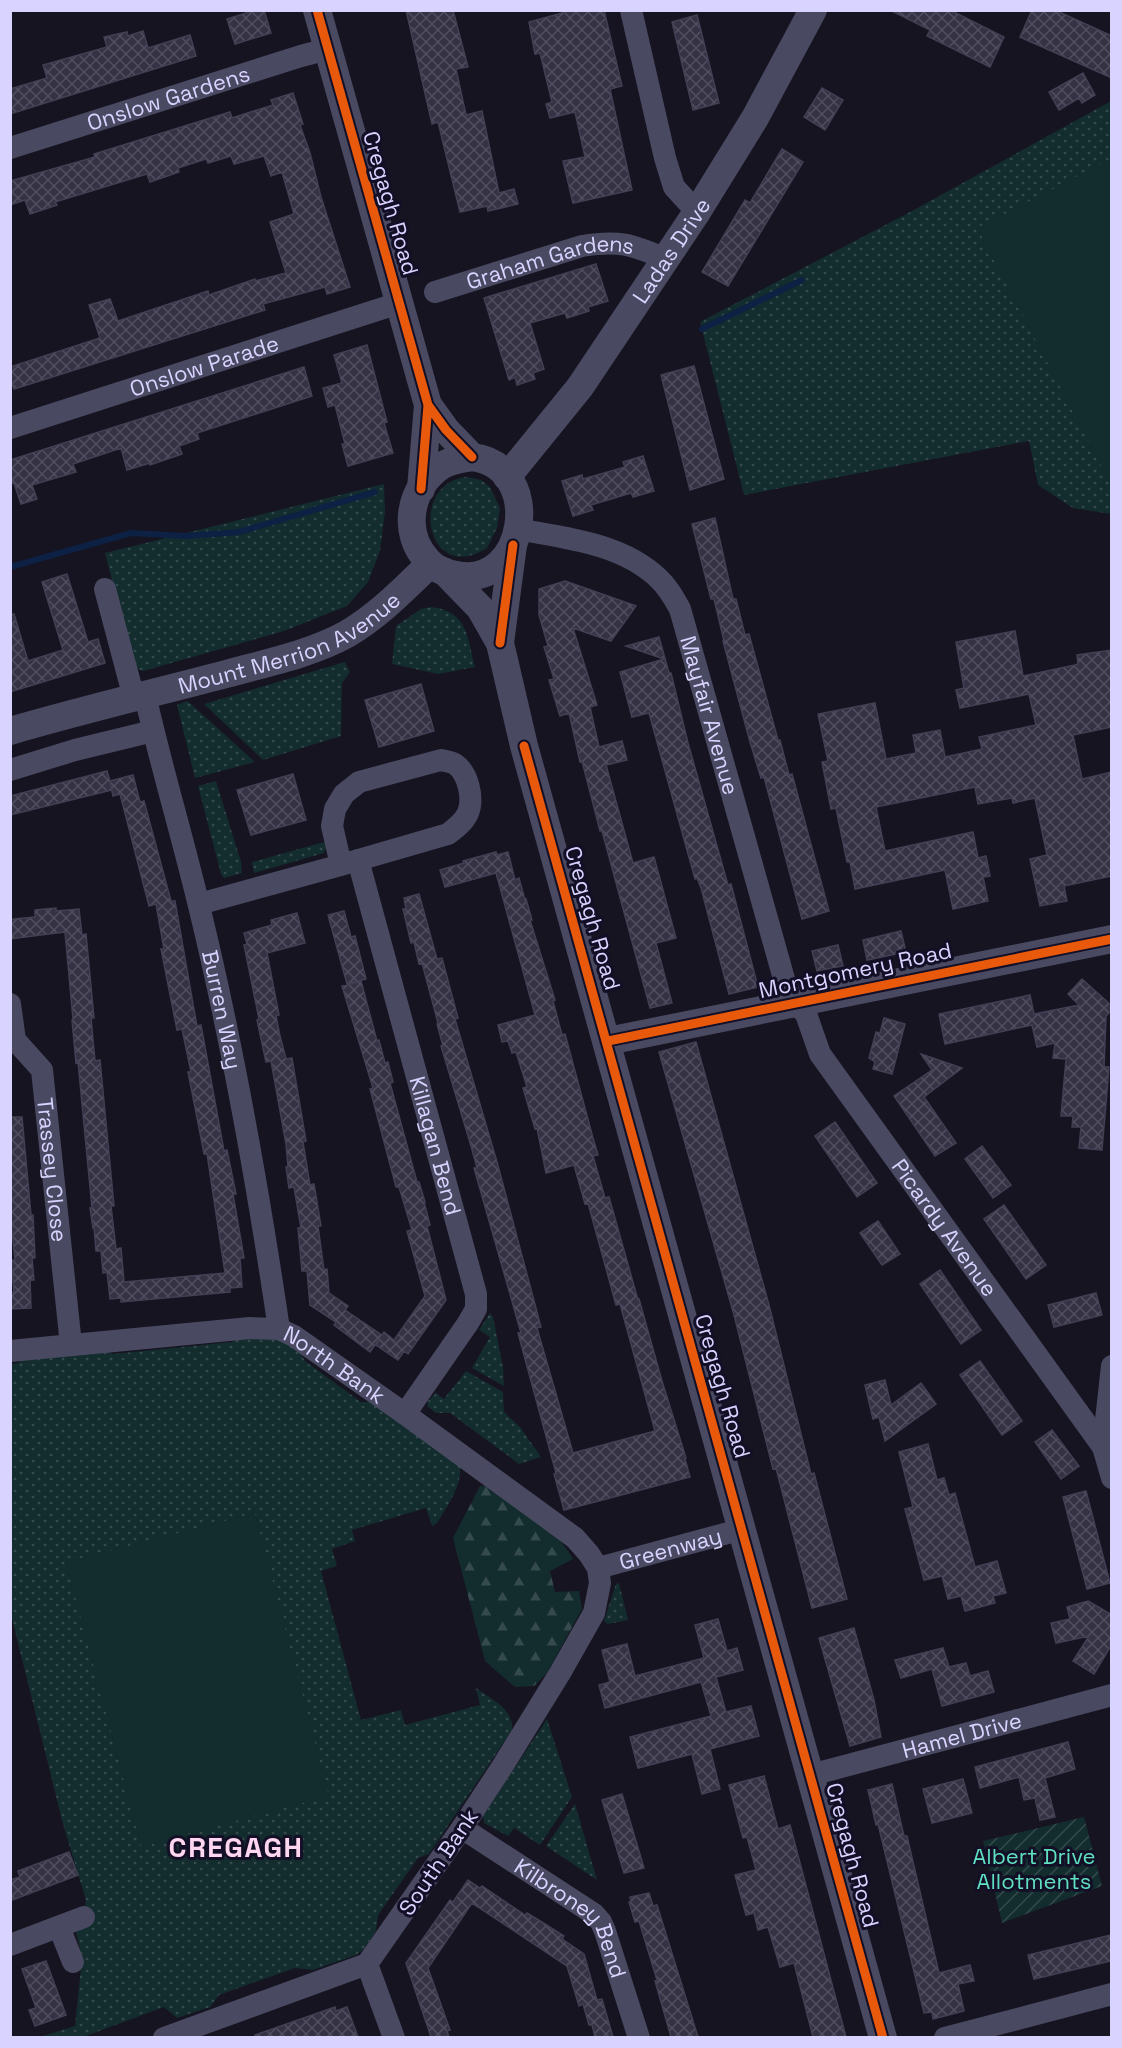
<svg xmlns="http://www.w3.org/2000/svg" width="1122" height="2048" font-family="'Space Grotesk',sans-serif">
<defs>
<pattern id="grass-dots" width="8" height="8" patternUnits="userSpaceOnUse" patternTransform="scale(1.5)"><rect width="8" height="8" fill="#132c2d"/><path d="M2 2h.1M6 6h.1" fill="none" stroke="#354a4c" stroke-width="1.8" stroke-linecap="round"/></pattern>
<pattern id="forest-firs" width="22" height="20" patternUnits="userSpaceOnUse" patternTransform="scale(1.5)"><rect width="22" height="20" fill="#132c2d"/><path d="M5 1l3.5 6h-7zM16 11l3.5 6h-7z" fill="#354a4c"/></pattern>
<pattern id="garden-furrows" width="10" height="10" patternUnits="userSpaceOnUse" patternTransform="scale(1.5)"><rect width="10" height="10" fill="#132c2d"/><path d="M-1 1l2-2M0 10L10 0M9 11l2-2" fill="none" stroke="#354a4c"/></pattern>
<pattern id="building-cross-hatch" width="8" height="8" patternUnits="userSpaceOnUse" patternTransform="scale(1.5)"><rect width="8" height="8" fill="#343243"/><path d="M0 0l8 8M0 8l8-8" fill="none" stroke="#514f5f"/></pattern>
</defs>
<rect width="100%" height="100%" fill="#161421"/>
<path fill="url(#grass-dots)" d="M1111,101V514L1073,508L1038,485L1029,441L744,495L700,322L912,211Z
M467,477L481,480L490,487L500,508L497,528L487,548C426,587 407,483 467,477Z
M384,484L385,511L380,551L368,582L347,606L284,631L143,671L135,668L105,553Z
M431,607C468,611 467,637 475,667L438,674L392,664L396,626L421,609Z
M345,662L350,672L342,683L341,736L263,760L204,704Z
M187,701L191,704L255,762L195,778L177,705Z
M216,781L241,862L242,873L224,878L221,874L198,786Z
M324,842L326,848L324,853L254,873L252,862Z
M490,1313L493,1317L503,1367L504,1386L472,1368L490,1337L479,1330Z
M255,1332L296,1345L305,1361L361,1402H378L459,1461C465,1481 448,1506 437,1523L432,1526L426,1508L352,1530L355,1541L332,1549L337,1566L321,1571L361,1720L401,1710L405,1725L480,1705L476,1688C491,1699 514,1709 512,1730L429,1854L418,1858L378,1915L376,1931L364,1949L356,1955L313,1970L295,1968L219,1995L210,2007L177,2018L164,2007L83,2037H40L75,2026L82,1958L76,1932L81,1925L86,1900L63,1824L11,1615L10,1364L18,1363L36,1353L99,1347L113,1354L232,1342L243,1333Z
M466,1371L503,1392L504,1412L520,1427L541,1457L519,1464L450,1413H436L427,1406L428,1401L436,1393L444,1399Z
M619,1583L628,1620L608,1624L604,1621L616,1584Z
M547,1719L572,1797L540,1845L514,1828L508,1836L484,1823L483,1816Z
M575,1804L597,1880L546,1846Z"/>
<path fill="url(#forest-firs)" d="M492,1485C519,1506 556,1528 573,1559L550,1571L555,1592L579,1591L582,1609L547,1673L534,1686L515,1687L485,1661L453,1538L480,1486Z"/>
<path fill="url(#garden-furrows)" d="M1084,1817L1102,1886L1002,1923L983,1841Z"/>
<path fill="#132c2d" d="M1111,159L1112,472L1106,475L977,228Z
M255,1513L329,1796L141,1846L66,1562Z"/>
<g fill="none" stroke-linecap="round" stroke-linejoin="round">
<path stroke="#0d2144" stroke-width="6" d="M702,329L802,280
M10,567L131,533L186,536L239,532L375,492"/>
</g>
<path fill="url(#building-cross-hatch)" stroke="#433f54" stroke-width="1.5" d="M256,10H264L271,33L235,44L227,19Z
M406,10H453L468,67L456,69L466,115L482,111L499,193L514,189L518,204L488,211L487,206L460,212L438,122L432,124Z
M573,10H604L622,86L610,89L632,190L573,203L563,161L585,157L575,112L550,118L546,104L552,102L540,53L535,54L529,22Z
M890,10H950L1004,37L990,67L927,36L930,30Z
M1032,10H1055L1112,36V78L1020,37Z
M697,15L719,103L693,110L672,22Z
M143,31L148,48L190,35L196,56L10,114V89L47,78L43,65L107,47L104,37L127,32L128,36Z
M1083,73L1095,95L1082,103L1079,98L1059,110L1049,92Z
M822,88L843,100L825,130L804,117Z
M293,93L303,124L300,125L310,153L321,197L350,287L327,294L325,287L263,304L265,310L14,389L10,378V367L100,338L89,305L110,299L118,321L208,291L209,295L255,279V281L286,273L270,222L294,214L282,172L271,176L264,156L234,164L231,156L208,163L206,159L178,168L179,172L150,182L147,174L55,202L57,205L30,214L25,200L10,205V181L95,157L94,154L230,112L232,118L273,105L271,100Z
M782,149L803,162L728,286L702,272L745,200L750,203Z
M596,264L608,301L588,307L589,311L567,318L565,313L530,323L544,369L533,373L535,379L517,385L515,377L509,380L484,298Z
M367,345L387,422L384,423L393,453L348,466L342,444H345L335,405L328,407L323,388L342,383L334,355Z
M694,366L724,479L690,490L661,375Z
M304,367L312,396L197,433L199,439L179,446L182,454L150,465V463L127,470L121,448L73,464L76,472L32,485L37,499L21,504L14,483L10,484V460Z
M643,456L654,491L633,497L631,493L591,505L593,510L573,516L562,481L582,475L583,479L625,467L623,462Z
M715,518L733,599H736L745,635L749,634L778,740H780L789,775L792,774L829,911L802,919L764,777L761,778L750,742L723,641H724L714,599H711L692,524Z
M67,574L88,642L98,639L105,663L10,692V615L14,614L28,661L63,650L42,582Z
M565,581L636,606L611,641L573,628L597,705L590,707L599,747L622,741L627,760L606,765L633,863L654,857L676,938L656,943L672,1003L650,1008L602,831H600L582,761L580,762L569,713L560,716L549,680L554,679L544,647L548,646L539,615V589Z
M1015,631L1023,676L1075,665L1078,664L1077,655L1112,650V727L1073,735L1082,779L1112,772V876L1064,886L1067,901L1040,906L1030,859L1047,855L1035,798L1013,803L1012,798L978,804L975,787L876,807L885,851L973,832L978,858L986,856L990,876L983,877L988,901L953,909L945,870L855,889L850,862H847L836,808L831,809L822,762L828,761L818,714L875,703L886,759L916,753L913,735L940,730L945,757L982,749L979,737L1036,725L1029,694L960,708L956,690L964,688L956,642Z
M659,637L669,673H671L688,743L728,885L731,884L758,987L729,994L701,888L697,878L695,879L649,713L632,717L620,672L664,659L626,646Z
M421,684L434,731L379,747L365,700Z
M107,771L110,781L133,775L140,802L144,801L171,901H175L193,1004L197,1026L201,1025L224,1151L227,1150L236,1194H233L244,1258H240L242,1287L230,1288V1292L121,1302V1298L110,1299L107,1272L103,1273L101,1251H96L94,1227L93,1228L90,1208H92L78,1062L76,1063L72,1020L73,1019L65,932L10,939V920L14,919L35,917V910L56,908V911L79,909L82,935L86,934L94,1018H91L95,1061L100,1060L114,1206H111L116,1249L121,1248L124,1282L225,1273L207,1154H204L200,1133L188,1072H191L182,1029L177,1030L161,949H164L156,904L149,906L120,794L113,796L110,782L112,790L10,815V796Z
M293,774L306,820L251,835L237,790Z
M496,852L497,855L508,852L515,880L519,878L525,900L526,899L532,920H530L555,1000L553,1001L562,1035L565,1034L593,1138L598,1155L593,1156L605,1198L609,1197L638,1300L639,1299L662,1381L686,1458L685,1459L690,1477L564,1510L554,1474L556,1473L518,1333H521L474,1168H477L471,1146L441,1046H443L437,1024L438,1023L422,963L419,964L414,942L411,943L403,909H406L404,898L419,894L437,959L442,958L458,1018L455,1019L497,1162L541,1327L537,1328L573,1453L655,1431L620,1304L616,1305L588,1203L585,1204L574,1165L546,1173L537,1128L535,1129L523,1088L527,1087L516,1052L512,1053L508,1041L502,1042L498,1025L535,1015L496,873L445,887L440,870L464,863L463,861Z
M344,911L351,937L355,936L366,979L347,984L328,915Z
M297,913L305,943L267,953L279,1015L276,1016L280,1036L286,1059L292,1058L306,1141L303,1142L310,1185L314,1184L321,1226H318L324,1270L327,1269L329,1293L348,1306L345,1310L382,1335L384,1332L394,1340L425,1296L407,1231L412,1230L399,1187H396L370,1089L373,1088L342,986L361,981L377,1041L379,1040L385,1063L388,1062L393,1082L390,1083L417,1182H419L425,1202H424L430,1225L427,1226L446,1300L408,1354L404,1351L398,1360L376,1345L380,1338L370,1352L334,1325L336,1322L310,1305L307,1271H302L298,1228H301L294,1187L289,1188L286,1167H288L286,1144L271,1061L266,1062L257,1020L259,1019L244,945L247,944L244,933L272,925L271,920Z
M901,931L906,952L867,960L863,940Z
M838,945L843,966L817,971L812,951Z
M1082,979L1112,1006V1010L1106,1016L1104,1067H1109L1102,1150L1079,1148L1081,1127H1072L1073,1116H1061L1066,1059L1053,1058L1055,1043L1037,1047L1032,1025L945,1044L939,1014L1030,995L1034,1014L1079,1005L1068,994Z
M884,1018L905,1024L892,1074L873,1069L875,1062L869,1058L876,1032L880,1033Z
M696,1042L769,1305L811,1474L814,1473L847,1599L812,1608L776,1468L773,1469L734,1315L659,1052Z
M921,1054L962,1068L924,1097L956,1143L935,1156L894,1096L932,1070Z
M10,1117H22L31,1215H33L35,1258H32L34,1280H30L31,1308L10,1309V1293L14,1292L11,1260H15L10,1210Z
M835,1122L877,1183L857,1197L815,1136Z
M982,1146L1011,1185L993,1198L965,1159Z
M1004,1205L1046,1265L1026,1279L984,1219Z
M878,1221L900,1254L882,1265L860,1233Z
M940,1270L981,1330L961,1344L920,1284Z
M1096,1293L1102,1315L1054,1327L1048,1305Z
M980,1361L1022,1421L1002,1435L960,1375Z
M885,1380L891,1405L921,1383L936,1404L885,1441L879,1417L873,1419L865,1385Z
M1052,1430L1079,1466L1061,1479L1035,1442Z
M928,1444L937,1480L944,1478L949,1495L955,1493L975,1567L997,1561L1006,1593L993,1596L995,1603L965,1611L961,1596L948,1599L942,1576L924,1580L905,1509L913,1507L899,1452Z
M1086,1491L1110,1583L1087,1589L1063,1497Z
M1088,1601L1112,1615V1644L1094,1674L1073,1661L1089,1636L1056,1643L1051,1623L1070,1619L1067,1607Z
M718,1619L727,1651L737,1648L743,1670L716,1677L726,1712L751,1706L759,1736L710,1749L720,1789L702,1794L692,1754L638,1768L630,1737L711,1716L701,1682L605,1708L599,1685L610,1682L602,1650L627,1644L635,1676L704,1658L695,1625Z
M854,1628L874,1700L881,1737L850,1746L819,1638Z
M943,1648L949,1667L966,1663L970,1676L988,1671L994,1692L942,1706L932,1669L901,1678L895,1660Z
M1068,1742L1075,1769L1045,1778L1055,1817L1040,1820L1035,1798L1024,1800L1019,1777L980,1788L975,1767Z
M764,1776L778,1829L790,1825L846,2037H813L794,1963L780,1967L768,1927L758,1930L754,1913L746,1915L735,1875L756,1870L747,1837L743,1838L729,1785Z
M963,1779L972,1813L932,1823L923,1789Z
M892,1784L904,1836H907L939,1973L970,1965L974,1981L958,1984L964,2011L933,2019L932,2012L924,2013L878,1824L876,1825L868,1790Z
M622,1794L644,1868L624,1873L602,1800Z
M69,1852L78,1875L10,1901V1880L20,1877L18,1871Z
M468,1880L480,1888L482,1886L525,1915L527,1913L545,1924L564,1936L562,1939L584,1954L597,2000L602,1999L613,2037H595L592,2025H589L583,2004L579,2006L567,1966L472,1903L428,1968L450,2030L447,2031L449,2037H431L406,1963L450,1900L453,1902Z
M649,1893L653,1906L657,1905L698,2037H671L655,1981L657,1980L639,1921L635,1922L629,1902H631L630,1897Z
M1111,1935V1961L1034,1979L1028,1955Z
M46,1961L66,2015L35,2026L29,2010L36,2008L22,1969Z
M335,2007L336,2011L347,2007L358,2037H255V2035Z"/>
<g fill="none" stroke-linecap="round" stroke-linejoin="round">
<g stroke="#4a4962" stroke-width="22">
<path d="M631,10L665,158L674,187L697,212"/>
<path id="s1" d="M10,148L301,56L328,49"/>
<path id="s2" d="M435,292L582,246C618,240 632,244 665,259"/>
<path id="s3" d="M10,428L399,303"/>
<path id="s4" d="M517,529C565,538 621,543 658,578C668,587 674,598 680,609L786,986L795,1002L806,1014L820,1054L1103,1447"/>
<path d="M105,589L134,698"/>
<path id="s5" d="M145,695C161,766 182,835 199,906C233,1045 258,1187 279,1329"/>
<path d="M10,770L75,750L153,731"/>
<path id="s6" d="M358,860L476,1294V1309L468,1323L405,1414"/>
<path d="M199,904L341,865L448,834C456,828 464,822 468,813C474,798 468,773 455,764C452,762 446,761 441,760L359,782L344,794L335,809L332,826L341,865"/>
<path id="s7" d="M10,1004L15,1040L42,1070L71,1345"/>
<path id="s8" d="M10,1351L250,1328L279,1329L294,1336L405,1414L575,1538L589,1554L598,1568L600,1583L594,1613L560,1673L502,1767L462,1828L367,1964L164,2038"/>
<path d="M1112,1366L1103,1447L1112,1478"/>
<path id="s9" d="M598,1568L743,1529"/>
<path id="s10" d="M811,1775L1112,1695"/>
<path id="s11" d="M462,1828L594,1914L601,1922L605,1931L639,2038"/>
<path d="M59,1927L73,1962"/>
<path d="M10,1945L84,1917"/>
<path d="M367,1964L394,2038"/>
<path d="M945,2038L1112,1994"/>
</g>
<g stroke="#4a4962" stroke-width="28">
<path d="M317,10L428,405L446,430L472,457"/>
<path d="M472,457C546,466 527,590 456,575C446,573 435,569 428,561C401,533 409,488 441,466C450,460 461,459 472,457Z"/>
<path id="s12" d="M507,477L580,387L697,212L755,118L813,10"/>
<path d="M421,489L428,405"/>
<path d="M446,573L480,608L500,643L524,746L883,2038"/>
<path d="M500,643L513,545"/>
<path id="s13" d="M10,731C82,710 154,693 226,674C266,663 311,654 347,634C378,616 404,589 430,564"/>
<path d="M608,1041L1112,939"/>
</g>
<g stroke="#130f26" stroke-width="13">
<path id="cycleway" d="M317,10L428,405L446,430L472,457
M421,489L428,405
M500,643L513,545
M524,746L883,2038
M608,1041L1112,939"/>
</g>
<use href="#cycleway" stroke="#e8590c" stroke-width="9"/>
</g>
<g text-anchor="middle" stroke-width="6" stroke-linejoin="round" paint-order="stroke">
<g font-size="22" fill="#d9d4ff" stroke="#130f26">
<text dy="8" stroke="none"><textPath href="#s1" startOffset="166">Onslow Gardens</textPath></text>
<text transform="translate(391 203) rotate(74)" y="8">Cregagh Road</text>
<text dy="8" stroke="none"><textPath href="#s12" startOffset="280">Ladas Drive</textPath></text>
<text dy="8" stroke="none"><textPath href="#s2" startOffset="120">Graham Gardens</textPath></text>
<text dy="8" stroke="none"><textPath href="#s3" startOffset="204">Onslow Parade</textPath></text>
<text dy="8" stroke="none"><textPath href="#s13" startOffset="294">Mount Merrion Avenue</textPath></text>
<text dy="8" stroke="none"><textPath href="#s4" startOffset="300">Mayfair Avenue</textPath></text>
<text transform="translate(593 918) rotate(74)" y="8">Cregagh Road</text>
<text transform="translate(855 970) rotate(-12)" y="8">Montgomery Road</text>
<text dy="8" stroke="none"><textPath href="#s5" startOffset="324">Burren Way</textPath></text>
<text dy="8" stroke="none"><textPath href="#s6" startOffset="296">Killagan Bend</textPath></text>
<text dy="8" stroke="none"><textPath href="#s7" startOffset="177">Trassey Close</textPath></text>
<text dy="8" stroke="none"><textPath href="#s4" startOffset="872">Picardy Avenue</textPath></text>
<text dy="8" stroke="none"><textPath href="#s8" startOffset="336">North Bank</textPath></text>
<text transform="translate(723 1386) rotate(74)" y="8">Cregagh Road</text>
<text dy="8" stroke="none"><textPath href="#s9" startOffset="75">Greenway</textPath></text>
<text dy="8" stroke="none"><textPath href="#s10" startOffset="156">Hamel Drive</textPath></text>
<text transform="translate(853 1855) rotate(75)" y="8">Cregagh Road</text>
<text transform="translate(438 1862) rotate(-56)" y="8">South Bank</text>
<text dy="8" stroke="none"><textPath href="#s11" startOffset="146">Kilbroney Bend</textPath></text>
</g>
<g font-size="22" fill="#5fe0c0" stroke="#130f26">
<text x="1034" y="1864">Albert Drive<tspan x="1034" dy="25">Allotments</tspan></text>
</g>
<g font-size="28" font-weight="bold" letter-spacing="1.5" fill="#ffd6f0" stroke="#130f26">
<text x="236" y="1857">CREGAGH</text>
</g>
</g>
<rect width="1122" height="2048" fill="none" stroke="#d9d4ff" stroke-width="24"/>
</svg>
